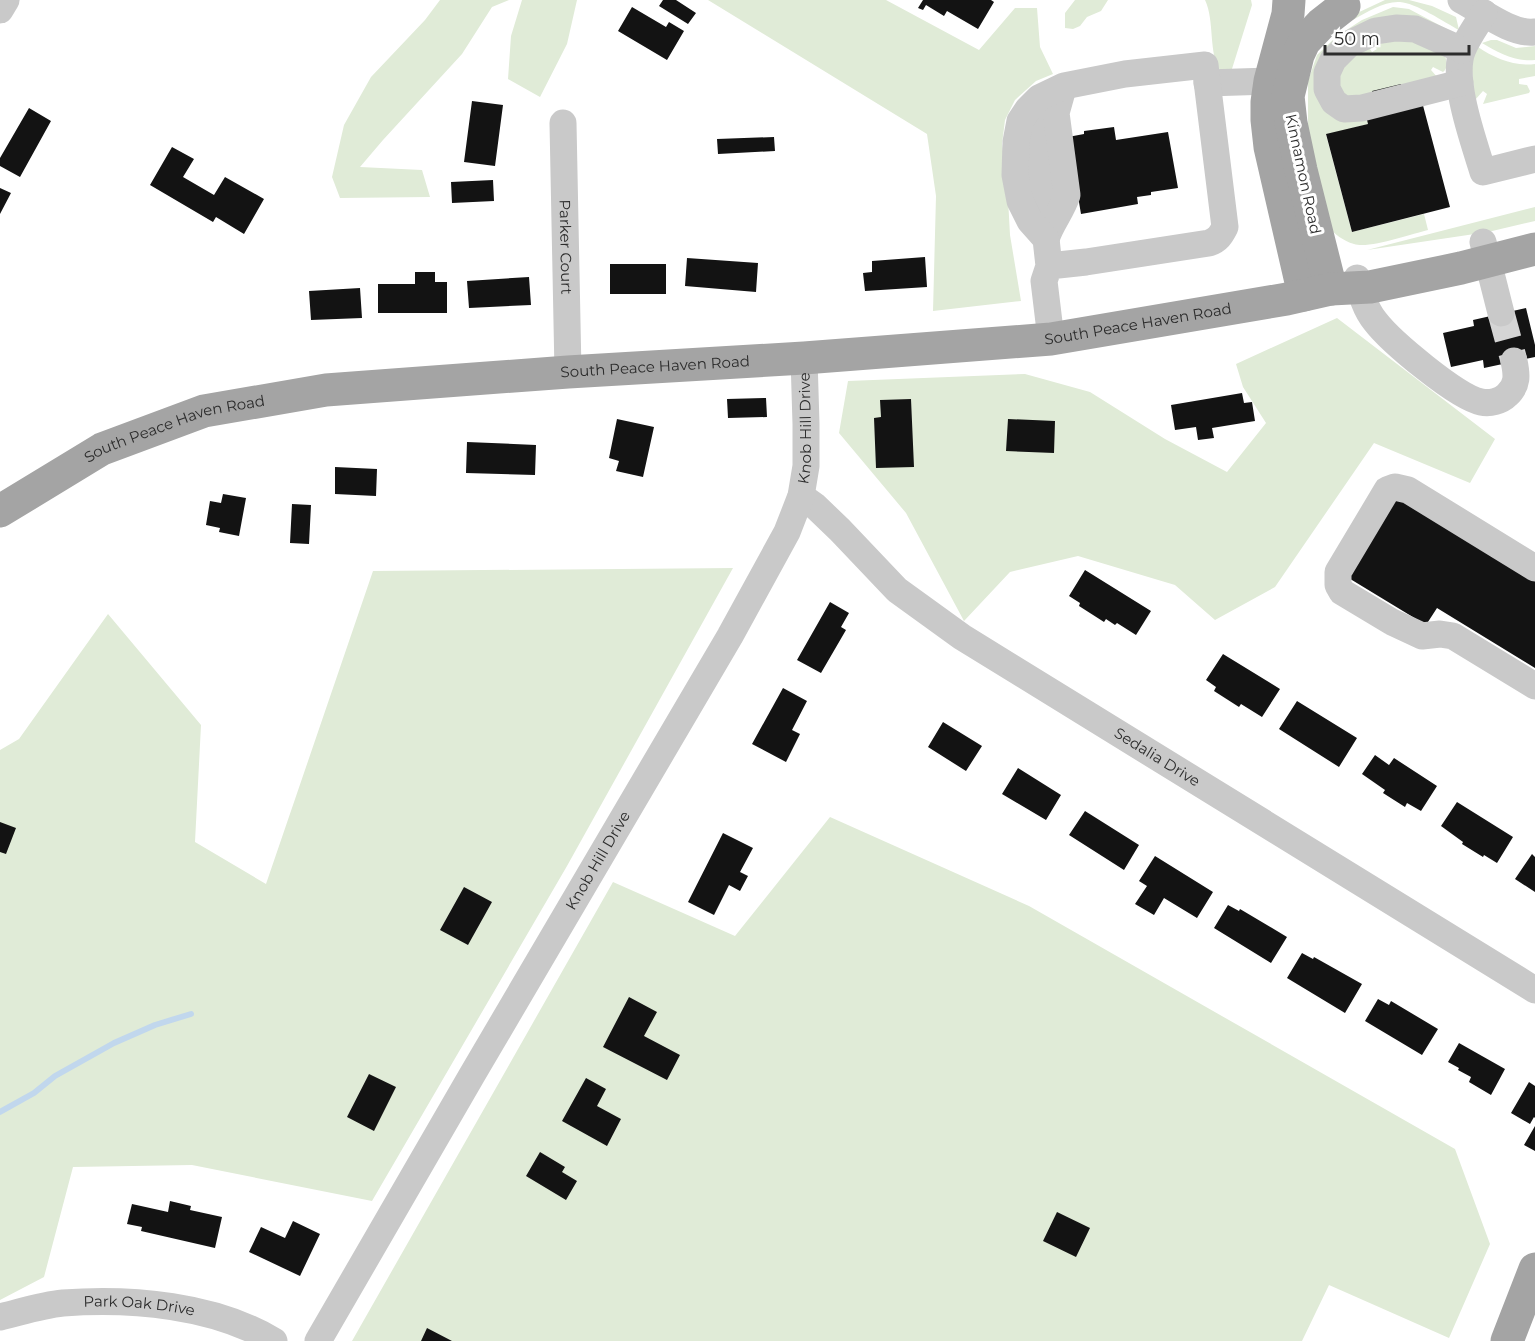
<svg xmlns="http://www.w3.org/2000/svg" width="1535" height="1341" font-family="Montserrat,sans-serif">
<rect width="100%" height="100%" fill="#fff"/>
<path fill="#e0ebd7" d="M440,0H509L492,7L462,54L383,140L360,167L422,170L430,197L340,198L332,177L344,125L371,77L425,20Z
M522,0H577L567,44L540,97L508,79L511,36Z
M708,0H886L979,50L1015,8H1037L1040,47L1053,74L1036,81L1015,100L1005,120L1002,144L1007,180L1010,235L1021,301L933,311L936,196L927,134Z
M1075,0H1108L1101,11L1087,17L1080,26L1073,29L1065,28V13Z
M1205,0H1251L1252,5L1231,72L1221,71C1208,56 1215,20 1205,0Z
M1385,0H1409L1432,6L1456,17L1459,30C1444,22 1416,3 1400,2C1384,1 1367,12 1353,20L1355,14Z
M1393,7L1409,9L1458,35L1413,25L1319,75L1365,115L1368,124L1326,135L1352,232L1424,214L1428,230C1411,234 1369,249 1354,244C1343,241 1335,234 1327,226L1308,143V81L1317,55L1337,36L1362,20Z
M1408,38L1445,56C1447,62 1448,68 1443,72L1433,67L1431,70L1438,78L1346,103L1333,79L1335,70L1368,46L1372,52L1377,49L1373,45Z
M1491,40H1497L1516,48L1535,46V60C1516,62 1498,53 1482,43Z
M1478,47C1494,58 1515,67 1535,64V76L1519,79V84L1527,85L1530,91L1529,93L1483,104L1487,94L1483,91L1475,100L1471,62Z
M1535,207V221L1488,232L1367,250Z
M1337,318L1495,439L1470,483L1374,443L1275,587L1215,620L1175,585L1078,556L1010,572L964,621L906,513L839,433L848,381L1025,374L1090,392L1165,439L1227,472L1266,423L1243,387L1236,364Z
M733,568L567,866L372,1201L192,1165L73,1167L44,1277L0,1300V750L19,739L108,614L201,725L195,842L266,884L373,571Z
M830,817L1029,906L1455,1149L1490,1244L1449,1338L1329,1285L1302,1341H352L613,882L735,936Z"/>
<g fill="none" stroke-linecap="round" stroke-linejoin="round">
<path stroke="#c1d7ed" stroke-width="6" d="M0,1112L34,1093L55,1076L114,1043L155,1025L191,1014"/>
</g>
<path fill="#131313" d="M663,0H676L696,13L688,24L659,6Z
M923,0H991L994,2L978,29L947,11L944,16L926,5L923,10L918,8Z
M632,7L666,27L669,22L684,31L667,60L618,31Z
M1401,84L1406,102L1421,98L1450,207L1352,232L1326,134L1368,124L1365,112L1377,109L1372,91Z
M472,101L503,105L495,166L464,162Z
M29,108L51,121L20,177L0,166V158Z
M1114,127L1116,140L1168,132L1178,188L1151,192V195L1137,197L1138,204L1081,214L1068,137L1084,134V131Z
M774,137L775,151L718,154L717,139Z
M172,147L194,159L183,177L214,195L225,177L264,199L244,234L216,217L213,222L150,185Z
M493,180L494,201L452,203L451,182Z
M0,188L11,193L0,214Z
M925,257L927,287L865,291L863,273L872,272V261Z
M687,258L758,263L756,292L685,286Z
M610,264H666V294H610Z
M415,272H435V282H447V313H378V284H415Z
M529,277L531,305L469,308L467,281Z
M360,288L362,318L311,320L309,291Z
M1526,308L1535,345V357L1484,368L1483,360L1451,367L1443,333L1474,326L1473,320Z
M1242,393L1244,403L1252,402L1255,421L1212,428L1214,438L1198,440L1196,427L1175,430L1171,405Z
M766,398L767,417L728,418L727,399Z
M911,399L914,467L876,468L874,418L881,417L880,400Z
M617,419L654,427L643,477L616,471L619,461L609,458Z
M1008,419L1055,421L1054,453L1006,451Z
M467,442L536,445L535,475L466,473Z
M335,467L377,469L376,496L335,494Z
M223,494L246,498L239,536L219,532L220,528L206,525L210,501L221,503Z
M1397,496L1535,581V668L1437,608L1426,625L1347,577Z
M292,504L311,505L309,544L290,543Z
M1085,570L1151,611L1136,635L1117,623L1115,625L1106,619L1104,622L1079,606L1080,603L1069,596Z
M830,602L849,613L841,627L846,630L821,673L797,660Z
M1223,654L1280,689L1262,717L1241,704L1239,707L1214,691L1216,687L1206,680Z
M783,688L807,701L792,730L800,734L786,762L752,744Z
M1297,701L1357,738L1339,767L1279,729Z
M943,722L982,746L966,771L928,747Z
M1375,755L1389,765L1394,758L1437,786L1421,811L1407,803L1405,807L1383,793L1385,790L1362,774Z
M1018,768L1061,795L1046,820L1002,794Z
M1457,802L1513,837L1497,863L1484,855L1483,857L1462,844L1463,842L1441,826Z
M1085,811L1139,845L1124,870L1069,835Z
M0,822L16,828L6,854L0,852Z
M723,833L753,848L740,872L748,876L740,891L729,885L714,915L688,902Z
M1532,854L1535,857V892L1515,879Z
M1155,856L1213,892L1197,918L1164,898L1154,915L1135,904L1147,886L1139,881Z
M464,887L492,902L468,945L440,930Z
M1228,905L1239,911L1240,909L1287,937L1271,963L1214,928Z
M1302,953L1313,959L1314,957L1362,984L1345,1013L1287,978Z
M629,997L657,1012L644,1036L680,1055L667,1080L603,1047Z
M1378,999L1389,1005L1391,1001L1438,1029L1422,1055L1365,1021Z
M1459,1043L1505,1069L1491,1095L1469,1082L1471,1077L1458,1070L1459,1068L1448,1062Z
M369,1074L396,1087L374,1131L347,1117Z
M586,1078L606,1089L597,1106L621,1119L607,1146L562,1121Z
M1529,1082L1535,1086V1118L1534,1117L1530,1124L1511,1113Z
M1535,1126V1151L1524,1145Z
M540,1152L565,1167L562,1172L577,1181L566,1200L526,1176Z
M170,1201L191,1206L190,1210L222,1217L215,1248L141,1231L142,1227L127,1224L132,1204L168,1212Z
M1057,1212L1090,1228L1076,1257L1043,1241Z
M293,1221L320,1234L300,1276L249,1252L261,1227L285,1238Z
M427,1328L452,1341H421Z"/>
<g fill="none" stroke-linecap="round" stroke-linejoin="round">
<path stroke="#d5d5d5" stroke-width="27" stroke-dasharray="27 14" stroke-linecap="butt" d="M1501,313L1514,361"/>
<g stroke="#c9c9c9" stroke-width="27">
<path d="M1461,0C1482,11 1512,35 1535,32"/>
<path d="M0,10L6,0"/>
<path d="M1484,13C1477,25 1468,37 1463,49C1450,78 1474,142 1483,172L1535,159"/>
<path d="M1207,83L1270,81"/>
<path d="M1460,83L1362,108L1344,109L1334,102L1327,89V73L1333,60L1349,44L1376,31L1396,28L1415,29L1462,50"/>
<path d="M1043,105C1027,137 1039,163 1043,197C1045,210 1045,225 1046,239"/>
<path id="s1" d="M563,123L568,372"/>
<path d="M1046,239C1051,223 1062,211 1067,195L1056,113L1063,88"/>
<path d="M1483,242L1501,313"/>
<path d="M1049,266L1046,239L1030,221L1020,201L1015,175L1016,142L1020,121L1028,109L1039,98L1064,86L1125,74L1205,65L1225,227C1221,235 1218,240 1209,243L1086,262L1049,266L1044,281L1051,339"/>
<path d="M1357,278C1361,293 1365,309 1375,321C1391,342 1457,397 1481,402C1490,404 1501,401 1507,395C1518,385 1517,375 1514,361"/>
<path id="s2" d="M801,496L815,506L840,530L897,590L962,637L1535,990"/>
<path d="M1535,568L1408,490L1395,487L1387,490L1338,572V585L1342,592L1392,622L1422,636L1440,634L1453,636L1535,686"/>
<path id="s3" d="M0,1317C21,1312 42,1305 63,1303C132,1298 214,1305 274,1341"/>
<path id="s4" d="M318,1341L472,1075L730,636L787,532L801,496L806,466V424L804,358"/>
</g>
<g stroke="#a4a4a4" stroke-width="33">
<path d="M1289,0L1288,14L1270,81L1267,102V120L1270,147L1304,295"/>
<path d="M1331,289L1301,170L1291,123L1288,96L1298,55L1304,42L1321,24L1344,6"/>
<path id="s5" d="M0,511L102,449L204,411L326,390L568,372L804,358L1051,339L1287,299L1331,289L1370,287L1461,268L1535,249"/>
<path d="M1507,1341L1535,1269"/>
</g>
</g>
<g text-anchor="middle" stroke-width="6" stroke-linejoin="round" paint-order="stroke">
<g font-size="15" fill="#2c2c2c" stroke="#fff">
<text transform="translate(1303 174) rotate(78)" y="5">Kinnamon Road</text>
<text dy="5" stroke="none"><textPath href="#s1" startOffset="124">Parker Court</textPath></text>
<text dy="5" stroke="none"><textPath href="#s5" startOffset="1167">South Peace Haven Road</textPath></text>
<text dy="5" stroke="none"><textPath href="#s5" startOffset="682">South Peace Haven Road</textPath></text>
<text dy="5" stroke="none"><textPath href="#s4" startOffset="1042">Knob Hill Drive</textPath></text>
<text dy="5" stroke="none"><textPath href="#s5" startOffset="195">South Peace Haven Road</textPath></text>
<text dy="5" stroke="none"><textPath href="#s2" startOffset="444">Sedalia Drive</textPath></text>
<text dy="5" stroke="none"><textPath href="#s4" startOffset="556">Knob Hill Drive</textPath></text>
<text dy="5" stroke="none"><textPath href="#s3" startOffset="141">Park Oak Drive</textPath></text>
</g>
</g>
<path d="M1325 45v9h144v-9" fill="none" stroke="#2c2c2c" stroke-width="3"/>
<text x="1334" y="45" font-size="18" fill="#2c2c2c" stroke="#ffffff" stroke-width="4.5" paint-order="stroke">50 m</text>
</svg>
